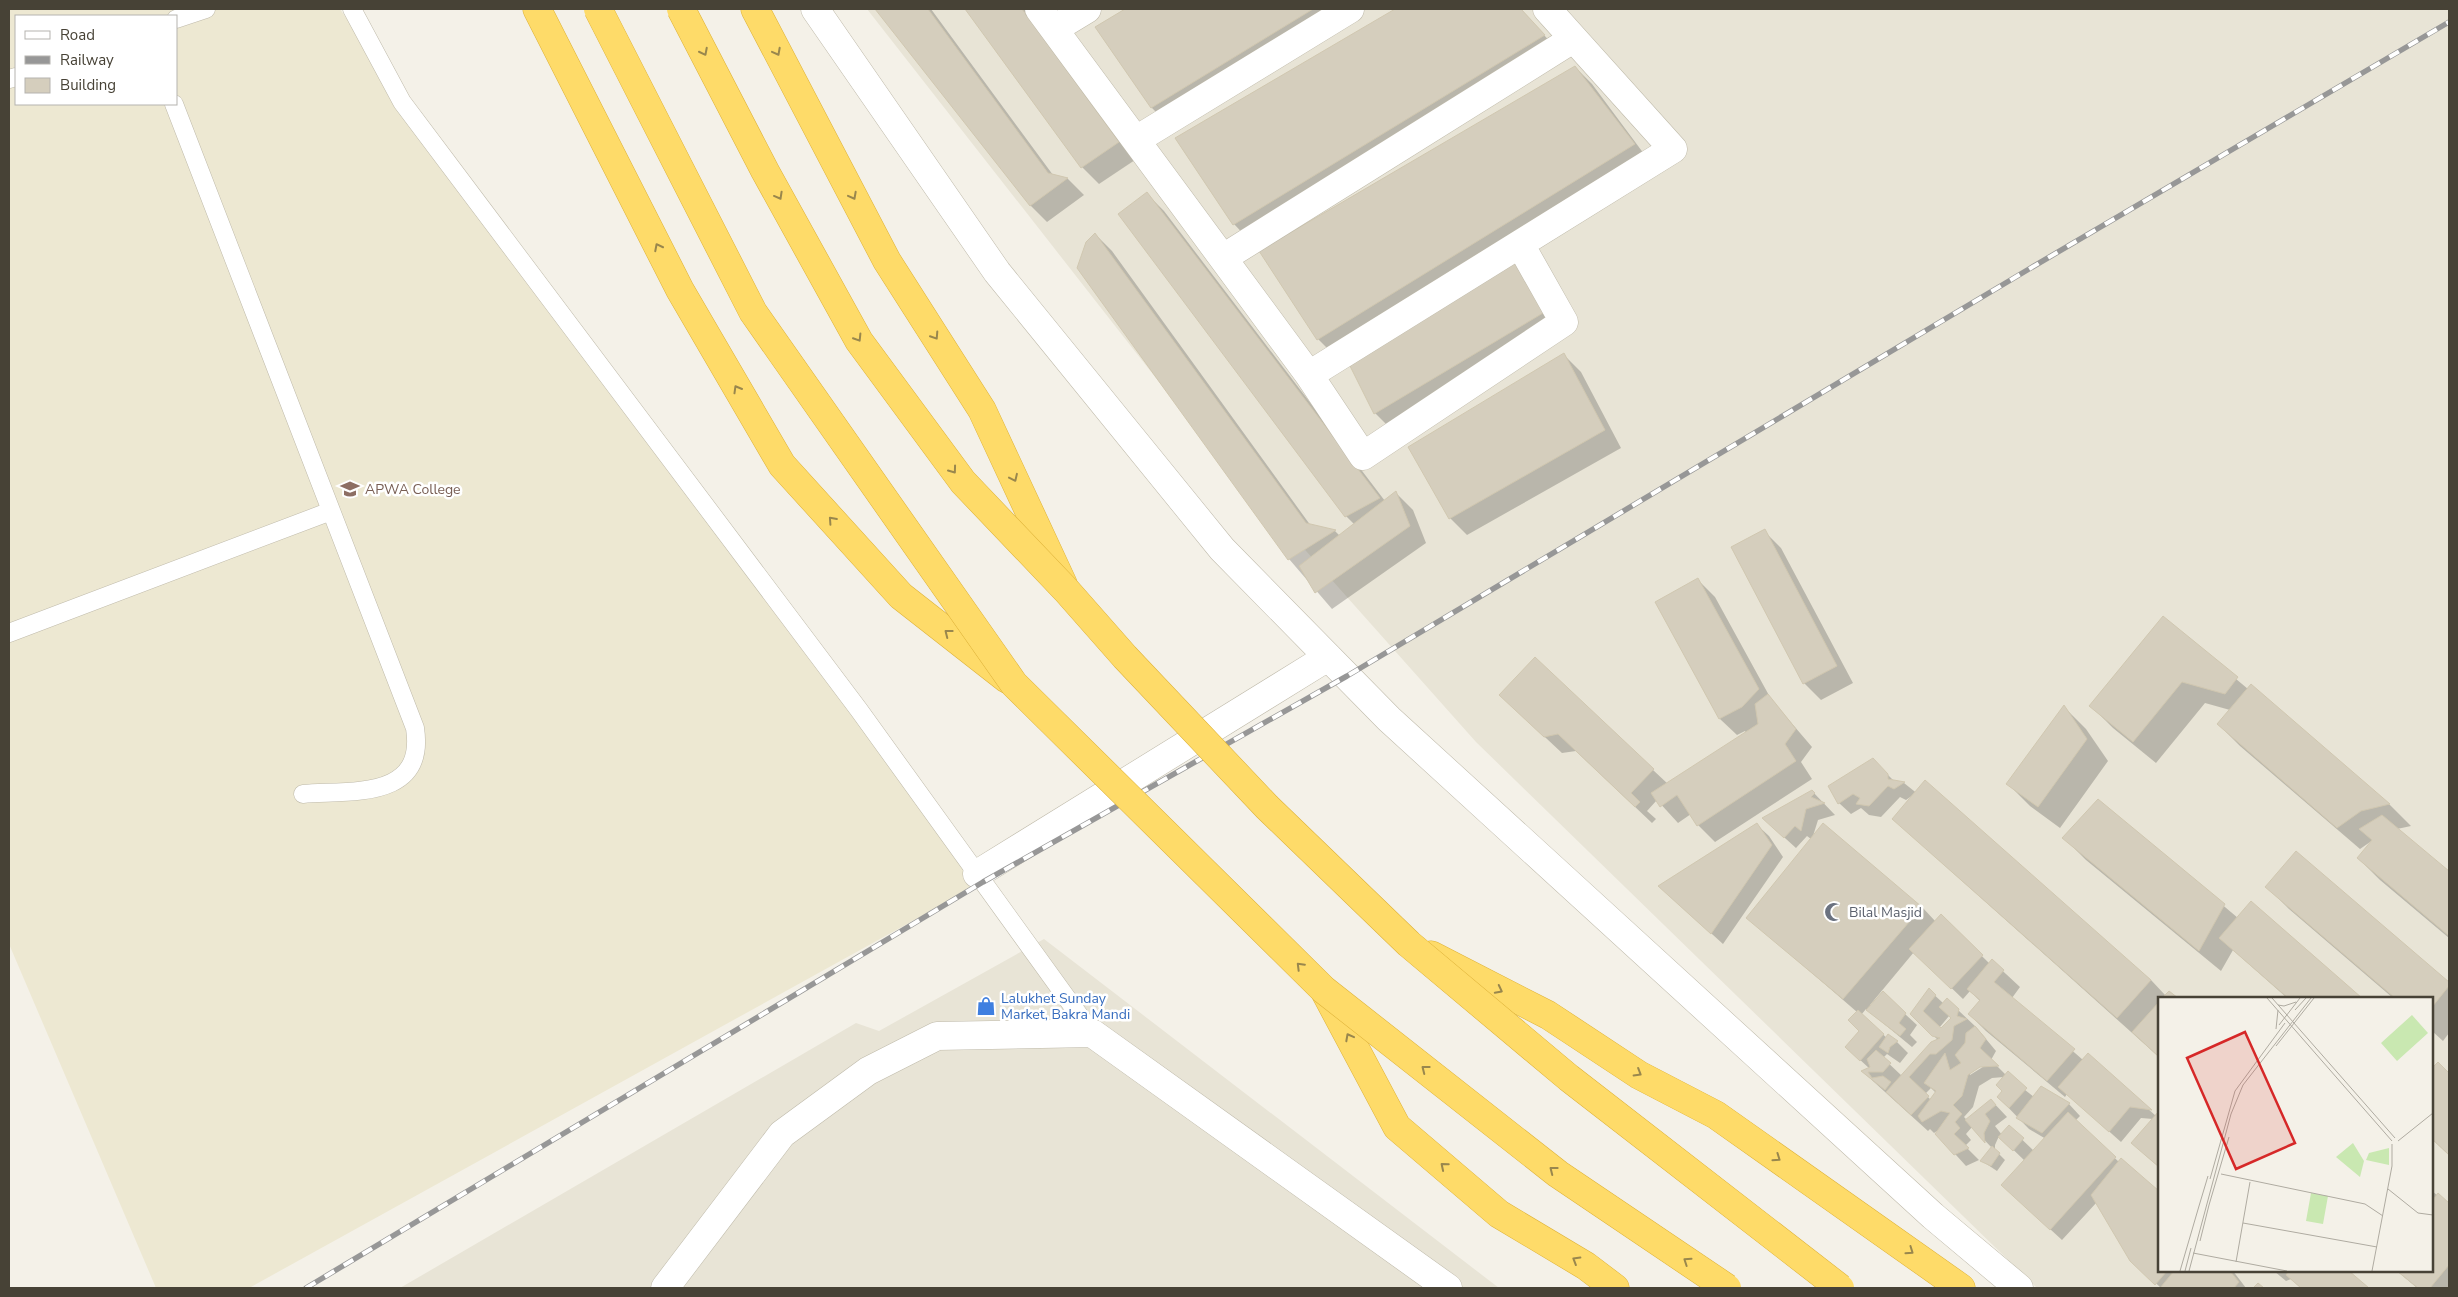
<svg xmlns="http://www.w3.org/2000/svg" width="2458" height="1297" font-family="'Nunito Sans',sans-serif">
<rect width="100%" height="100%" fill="#f4f1e8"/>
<path fill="#e8e4d6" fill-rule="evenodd" d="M867,9H2449V1288H2037L1476,742L1184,414ZM2159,998H2432V1271H2159Z
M1044,939L1499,1288H400L856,1023L879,1031Z"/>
<path fill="#ede8d2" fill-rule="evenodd" d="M9,9H340L402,102L983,882L249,1288H156L9,944ZM16,16H176V104H16Z"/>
<path fill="#0003" fill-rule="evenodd" d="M876,9H931L1053,175L1068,179L1084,195L1047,222L1030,205Z
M967,9H1025L1135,160L1099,184L1082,167Z
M1128,9H1357L1169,125L1152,108L1097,27Z
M1397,9H1521L1560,53L1250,241L1234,224L1177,138Z
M1575,67L1592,84L1650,162L1335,356L1318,339Z
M1147,194L1164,211L1385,501L1396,493L1413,510L1426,543L1332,609L1289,559L1095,234L1112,251L1311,526L1335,531L1340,536L1355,525L1346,516Z
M1517,261L1564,327L1392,430L1375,413Z
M1564,355L1581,372L1621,448L1467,535L1450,518Z
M1764,531L1781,548L1853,683L1821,700L1804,683Z
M1698,580L1715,597L1771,699L1812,747L1801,762L1812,779L1715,842L1698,825L1691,814L1678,823L1657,800L1647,811L1656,819L1652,823L1576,751L1562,753L1518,712L1653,770L1668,784L1746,733L1745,731L1737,735L1720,719L1657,603Z
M2163,618L2248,689L2251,685L2390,805L2411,826L2397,829L2449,873V938L2380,880L2358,858L2373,840L2360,849L2240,746L2218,724L2230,710L2205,703L2156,763L2113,728L2091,706Z
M2064,707L2086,729L2108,761L2060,828L2030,806L2008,784Z
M1873,760L1895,782L1904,783L2151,980L2166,996L2169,992L2176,998H2159V1057L1893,819L1913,795L1906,800L1900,797L1881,817L1869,815L1861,808L1851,814L1839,803Z
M1812,791L1835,815L1818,820L1813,836L1922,907L1936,922L1941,916L1990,964L1992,961L2020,987L2012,998L2083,1060L2088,1055L2156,1116L2159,1113V1167L2144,1154L2153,1119L2141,1118L2121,1142L2067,1094L2065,1097L1986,1031L1969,1014L1980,1001L1970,991L1963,999L1914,952L1870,1005L1905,1014L1917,1025L1910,1035L1917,1042L1912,1047L1866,1009L1861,1015L1887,1038L1888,1036L1897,1042L1908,1053L1900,1063L1887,1054L1883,1058L1902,1076L1938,1040L1911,1014L1929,990L1943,1003L1958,1010L1976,1027L1996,1051L1991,1060L2006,1075L2034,1097L2041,1087L2069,1104L2080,1116L2075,1121L2119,1162L2121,1160L2159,1193V1271H2233L2246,1288H2161L2142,1270L2097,1202L2062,1240L2014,1196L2025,1161L1999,1136L1995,1145V1150L2005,1160L1997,1171L1982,1161L1992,1148L1972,1127L1966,1134L1971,1140L1965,1146L1979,1160L1966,1166L1937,1134L1940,1129L1934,1133L1930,1129L1928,1131L1863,1072L1870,1069L1858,1058L1860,1031L1857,1012L1748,918L1811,839L1807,836L1796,848L1775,829ZM1949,1016L1952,1018L1941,1030L1939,1028ZM1984,1063L1986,1065L1970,1075V1072ZM2004,1077V1091L1998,1097L2029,1129L2046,1139L2034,1151L2009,1127L2002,1135L1995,1126L2007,1117L1991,1100L1967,1120L1964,1117L1973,1107L1979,1086L1992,1078ZM1931,1088L1936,1093L1931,1100L1925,1094Z
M2099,801L2238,918L2251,903L2360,998H2287L2233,950L2221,971L2086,860L2064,838Z
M1757,825L1769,836L1783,857L1723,944L1671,897Z
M2296,853L2449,984V1033L2443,1041L2432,1031V998H2393L2289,909L2267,887Z
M2438,1064L2449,1074V1155L2432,1139V1070Z
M2432,1191L2449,1205V1288H2417L2397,1271H2432Z
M2274,1271H2347L2368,1288H2301L2291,1279L2286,1281Z"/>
<path fill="#d5cebd" stroke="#d0c7b0" d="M875,9H928L1048,173L1068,178L1030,206Z
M965,9H1022L1119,142L1081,168Z
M1125,9H1313L1151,108L1095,27Z
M1395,9H1521L1545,35L1233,225L1175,138Z
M1575,66L1635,144L1317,340L1259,251Z
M1147,192L1380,498L1345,517L1118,214Z
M1095,233L1306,523L1336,530L1288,560L1077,268L1086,242Z
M1517,260L1548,310L1374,414L1350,366Z
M1564,353L1605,430L1449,519L1408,447Z
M1396,491L1410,526L1315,593L1299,566Z
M1765,529L1837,666L1803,684L1731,547Z
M1698,578L1759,689L1742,707L1719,719L1655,602Z
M2163,616L2238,677L2225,694L2182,682L2133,742L2089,706Z
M1535,657L1654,769L1631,793L1640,802L1635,807L1558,734L1544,737L1499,695Z
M2251,684L2390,804L2361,811L2337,828L2217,724Z
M1768,694L1796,729L1785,744L1796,761L1697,826L1677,795L1660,807L1651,793L1758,724L1755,704Z
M2064,705L2087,739L2038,807L2006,784Z
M1873,758L1888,774V779L1905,782L1894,789L1888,786L1869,806L1856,804L1860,798L1853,794L1838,804L1828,786Z
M1925,780L2151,980L2117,1018L1892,819Z
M1812,790L1815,793L1811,797L1825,803L1806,809L1801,831L1795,826L1784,838L1762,818Z
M2098,799L2225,904L2199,951L2062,838Z
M2382,815L2449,871V936L2357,858L2372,840L2359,829Z
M1757,823L1772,845L1711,934L1658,886Z
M1823,823L1922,907L1843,999L1746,918Z
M2296,851L2449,982V986L2432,1007V998H2395L2265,887Z
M2251,901L2362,998H2288L2219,938Z
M1941,914L1983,955L1951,989L1909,949Z
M1992,959L2004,970L1994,982L2075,1049L2047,1081L1968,1014L1980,1000L1967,989Z
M1929,988L1936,995L1923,1011L1941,1028L1951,1018L1939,1007L1947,998L1959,1009L1957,1016L1967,1019L1954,1026L1952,1040L1936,1054H1930L1909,1077L1929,1096L1911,1115L1886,1092L1931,1042L1940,1038L1932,1036L1910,1014Z
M1883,991L1906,1013L1899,1023L1906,1029L1900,1036L1866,1010Z
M2169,991L2178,998H2162Z
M2159,1002V1057L2132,1032Z
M1858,1010L1884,1034L1860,1061L1845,1047L1859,1031L1848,1020Z
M1975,1026L1986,1039L1980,1048L1999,1066L1980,1067L1968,1075L1962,1096L1953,1105L1962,1114L1955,1122L1960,1128L1954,1134L1969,1148L1954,1155L1935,1134L1950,1113L1941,1111L1922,1122L1918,1116L1936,1091L1924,1083L1945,1053L1950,1070L1961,1063L1955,1055L1965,1043L1966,1033Z
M1888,1034L1898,1041L1890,1047L1888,1053L1879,1047Z
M1876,1050L1891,1063L1883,1072H1868L1872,1078L1883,1076L1891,1082L1885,1090L1861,1071L1870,1067L1867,1059Z
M2088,1053L2152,1110L2130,1107L2109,1132L2058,1087Z
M2438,1062L2449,1073V1155L2432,1139V1068Z
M2008,1071L2027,1088L2009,1108L1997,1097L2002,1091L1996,1085Z
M2041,1086L2070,1103L2042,1133L2016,1118Z
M1991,1099L1996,1105L1985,1114L1990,1121L1984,1133L1985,1143L1965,1120Z
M2159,1111V1167L2131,1143Z
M2068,1112L2116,1157L2050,1230L2001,1185Z
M2009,1125L2024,1138L2013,1151L1998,1137Z
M1992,1146L2000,1153L1991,1166L1980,1161Z
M2121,1158L2159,1191V1271H2167L2155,1285L2130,1261L2091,1195Z
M2438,1193L2449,1203V1265L2430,1288H2418L2397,1271H2432V1201Z
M2174,1271H2230L2239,1282L2234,1288H2160Z
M2289,1271H2349L2369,1288H2301L2286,1275Z
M2258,1283L2264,1288H2253Z"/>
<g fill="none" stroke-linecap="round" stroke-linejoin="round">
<g stroke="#bfbaaa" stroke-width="19">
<path id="lane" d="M352,9L402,102L859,710L1092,1033
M176,19L206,9
M9,79L16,77
M174,104L415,728C426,800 352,790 303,794
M9,633L331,511"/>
</g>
<g stroke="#bfbaaa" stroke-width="29">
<path id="street" d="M815,9L997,272L1222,549L1389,719L1933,1216L2019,1288
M1039,9L1309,375L1363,456L1564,322L1520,244
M1054,29L1087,9
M1136,140L1350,9
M1223,258L1573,39
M1309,375L1673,149L1547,9
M977,874L1328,657
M665,1288L782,1134L868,1071L937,1036L1092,1033L1448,1288"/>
</g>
<g stroke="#ddb138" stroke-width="29">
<path id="highway" d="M537,9L680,290L782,465L901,596L1007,679
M755,9L887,261L982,410L1063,584
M1431,955L1548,1015L1639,1075L1716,1115L1961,1288
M1324,990L1397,1127L1499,1214L1586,1266L1615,1288"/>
</g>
<use href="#lane" stroke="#fff" stroke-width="18"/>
<use href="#street" stroke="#fff" stroke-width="28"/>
<use href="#highway" stroke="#fedb69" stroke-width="28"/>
<g stroke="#979797" stroke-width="5.5">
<path id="rail" d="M306,1288L983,882L1347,676L2029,269L2449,22"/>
</g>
<use href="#rail" stroke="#fff" stroke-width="4" stroke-dasharray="11" stroke-linecap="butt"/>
<g stroke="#ddb138" stroke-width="29" stroke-linecap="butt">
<path id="highway-bridge" d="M598,9L753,312L1014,684L1324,990L1558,1174L1727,1288
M681,9L765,171L859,341L963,482L1066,590L1125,657L1267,807L1409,944L1569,1078L1840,1288"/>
</g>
<use href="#highway-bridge" stroke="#fedb69" stroke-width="28"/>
</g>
<defs><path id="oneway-chevron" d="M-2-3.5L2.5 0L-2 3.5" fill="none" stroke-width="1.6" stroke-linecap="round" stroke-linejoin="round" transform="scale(1.25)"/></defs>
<g stroke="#99874d">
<use href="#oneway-chevron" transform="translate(704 52) rotate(63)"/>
<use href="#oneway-chevron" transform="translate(777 52) rotate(62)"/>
<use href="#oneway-chevron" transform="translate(779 196) rotate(61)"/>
<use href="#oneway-chevron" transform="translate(853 196) rotate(62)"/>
<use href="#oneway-chevron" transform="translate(658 247) rotate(-117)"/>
<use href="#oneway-chevron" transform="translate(935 336) rotate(57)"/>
<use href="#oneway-chevron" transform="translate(858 338) rotate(58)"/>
<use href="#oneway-chevron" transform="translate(737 389) rotate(-120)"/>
<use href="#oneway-chevron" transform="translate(953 470) rotate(54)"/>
<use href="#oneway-chevron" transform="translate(1014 478) rotate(65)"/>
<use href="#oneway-chevron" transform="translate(832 520) rotate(-132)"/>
<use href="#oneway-chevron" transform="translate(948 633) rotate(-142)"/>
<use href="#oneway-chevron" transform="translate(1300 966) rotate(-135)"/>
<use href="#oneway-chevron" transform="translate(1499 990) rotate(27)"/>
<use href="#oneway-chevron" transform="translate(1349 1037) rotate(-118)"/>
<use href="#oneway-chevron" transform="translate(1425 1069) rotate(-142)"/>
<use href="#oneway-chevron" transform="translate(1638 1073) rotate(31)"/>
<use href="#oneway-chevron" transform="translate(1777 1158) rotate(35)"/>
<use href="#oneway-chevron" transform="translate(1444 1166) rotate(-140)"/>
<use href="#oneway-chevron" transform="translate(1553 1170) rotate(-142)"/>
<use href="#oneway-chevron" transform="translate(1910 1251) rotate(35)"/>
<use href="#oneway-chevron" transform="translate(1576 1260) rotate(-149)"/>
<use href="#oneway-chevron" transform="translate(1687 1261) rotate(-146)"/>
</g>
<defs>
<g id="university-bare" transform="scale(1.5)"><path d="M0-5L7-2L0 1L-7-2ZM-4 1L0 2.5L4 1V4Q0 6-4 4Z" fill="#8d6e63" stroke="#fff" stroke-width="2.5" paint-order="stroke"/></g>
<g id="mosque-bare" transform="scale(1.5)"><path d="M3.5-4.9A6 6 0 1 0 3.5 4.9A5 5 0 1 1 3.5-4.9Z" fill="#6b7280" stroke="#fff" stroke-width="2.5" paint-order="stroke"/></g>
<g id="shop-bare" transform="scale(1.5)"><path d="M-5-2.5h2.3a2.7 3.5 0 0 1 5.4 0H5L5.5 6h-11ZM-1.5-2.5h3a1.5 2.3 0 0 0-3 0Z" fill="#3f7fe0" stroke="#fff" stroke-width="2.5" paint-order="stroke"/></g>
</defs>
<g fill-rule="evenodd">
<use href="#university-bare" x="350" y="489"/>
<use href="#mosque-bare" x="1834" y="912"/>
<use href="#shop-bare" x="986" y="1006"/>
</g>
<g text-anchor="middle" stroke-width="5" stroke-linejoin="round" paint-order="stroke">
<g font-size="14" fill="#785e54" stroke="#fff" text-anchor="start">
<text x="365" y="494">APWA College</text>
</g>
<g font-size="14" fill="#5b616d" stroke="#fff" text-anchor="start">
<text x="1849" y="917">Bilal Masjid</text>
</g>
<g font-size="14" fill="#366cbe" stroke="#fff" text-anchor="start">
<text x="1001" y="1003">Lalukhet Sunday<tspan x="1001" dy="16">Market, Bakra Mandi</tspan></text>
</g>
</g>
<g transform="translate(2158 997)">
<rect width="275" height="275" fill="#f4f1e8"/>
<path d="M231,151V168L208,163L211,156Z" fill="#c9e8b1"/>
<path d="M254,18L270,36L239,64L223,46ZM195,146L206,164L202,180L178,160ZM153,196L170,199L165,227L148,224Z" fill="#c9e8b1"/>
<path fill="none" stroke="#afaba1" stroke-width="1" d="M109,1L234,144M114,1L237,141M120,8L126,9L138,5M137,13L148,1M121,28L142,1M118,32L120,13M118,49L156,1M240,144L275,116M63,177L207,207L225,219M52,182L77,94L127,26M230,192L260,216L275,218M51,208L71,140M41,209L50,179M85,226L219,250M42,244L51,208M35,256L129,274M78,265L92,185M22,274L41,209M27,274L33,251M31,274L73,117L85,88L153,1M214,274L234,169V147"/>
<path fill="#d62828" fill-opacity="0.15" stroke="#d62828" stroke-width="2.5" d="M87,35L137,146L78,172L29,61Z"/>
<rect width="275" height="275" fill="none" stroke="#474236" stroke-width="2.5"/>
</g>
<rect width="2458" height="1297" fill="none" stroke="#474236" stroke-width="20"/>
<rect x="15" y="15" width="162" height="90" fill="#ffffff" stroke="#b5b3af"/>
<rect x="25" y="31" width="25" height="8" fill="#ffffff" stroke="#b5b3af"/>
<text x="60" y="40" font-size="15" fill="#474236">Road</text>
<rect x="25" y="56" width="25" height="8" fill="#979797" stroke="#b5b3af"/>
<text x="60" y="65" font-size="15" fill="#474236">Railway</text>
<rect x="25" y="78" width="25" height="15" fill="#d5cebd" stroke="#b5b3af"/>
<text x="60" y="90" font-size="15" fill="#474236">Building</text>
</svg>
